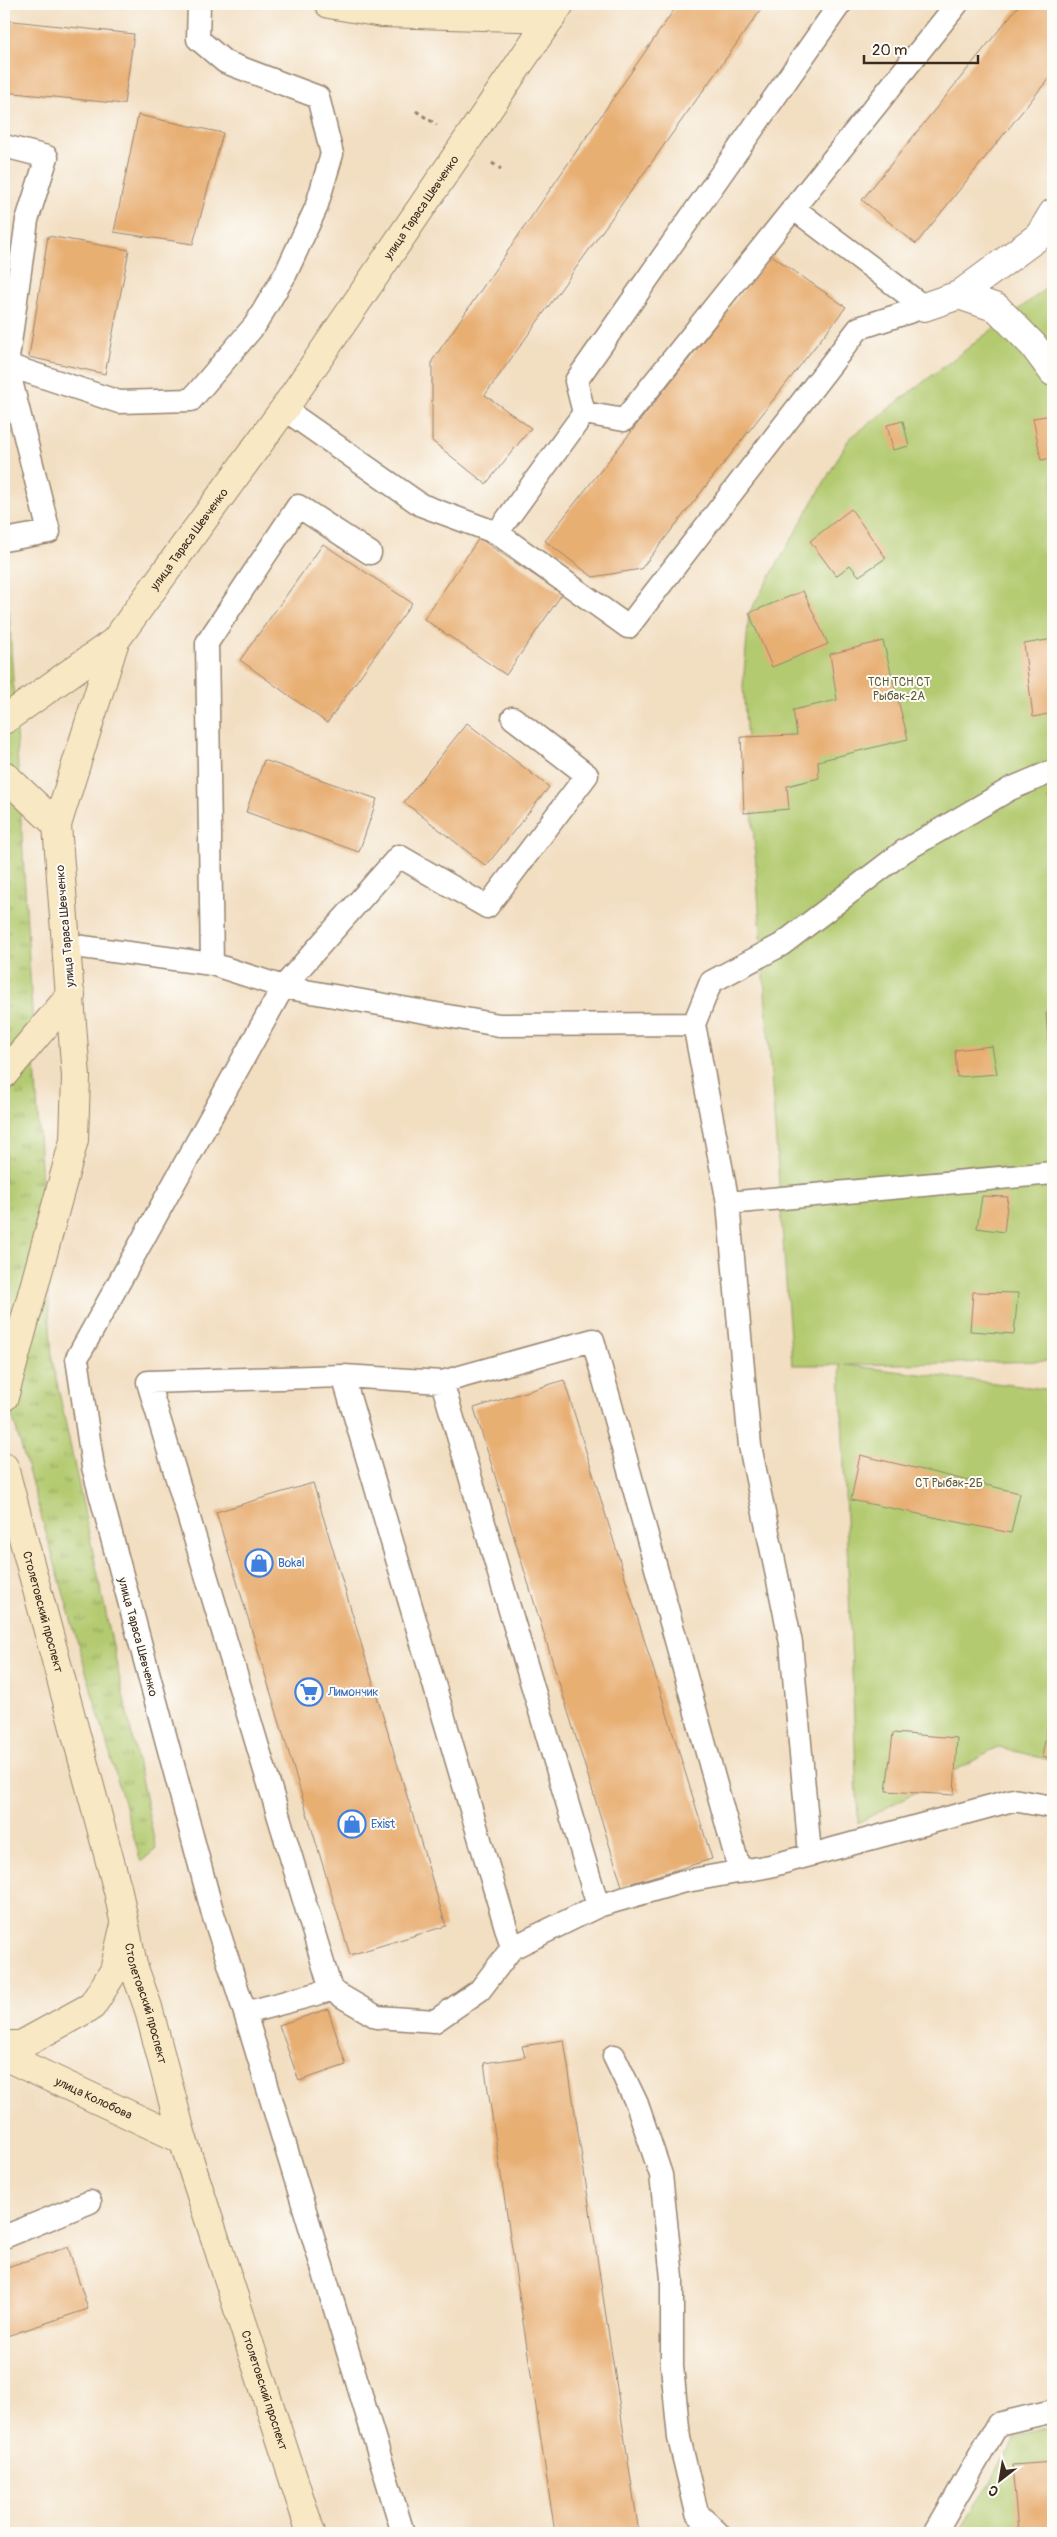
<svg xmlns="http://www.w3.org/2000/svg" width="1057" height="2537" font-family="Pangolin,sans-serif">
<defs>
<pattern id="grass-tufts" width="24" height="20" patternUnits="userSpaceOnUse" patternTransform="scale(1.25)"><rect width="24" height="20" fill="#b3ca6f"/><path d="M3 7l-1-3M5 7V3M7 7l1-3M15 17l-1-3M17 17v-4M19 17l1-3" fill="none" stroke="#93a45b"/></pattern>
</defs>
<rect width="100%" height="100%" fill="#fdfcf7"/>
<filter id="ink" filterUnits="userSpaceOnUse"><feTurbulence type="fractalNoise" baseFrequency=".02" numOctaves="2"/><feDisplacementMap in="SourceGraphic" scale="10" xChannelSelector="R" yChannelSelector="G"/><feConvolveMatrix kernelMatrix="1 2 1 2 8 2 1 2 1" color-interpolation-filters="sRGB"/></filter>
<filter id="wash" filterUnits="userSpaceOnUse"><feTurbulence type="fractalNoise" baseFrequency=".0096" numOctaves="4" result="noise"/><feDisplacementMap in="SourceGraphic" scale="20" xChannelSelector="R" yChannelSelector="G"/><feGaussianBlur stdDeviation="1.12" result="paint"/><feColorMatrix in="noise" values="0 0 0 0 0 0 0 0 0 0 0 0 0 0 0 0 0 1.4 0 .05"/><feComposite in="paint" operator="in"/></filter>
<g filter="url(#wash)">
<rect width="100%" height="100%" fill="#f2dec1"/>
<path fill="url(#grass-tufts)" stroke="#777a46" d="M9,611L52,1359L156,1849L141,1862L4,1387V612Z"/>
<path fill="#b3ca6f" stroke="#777a46" d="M1053,283V1361L845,1365L1053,1390V1761L999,1747L858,1823L840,1365H792L743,686L749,613L849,439Z
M1053,2426V2533H959L1016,2437Z"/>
<g id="blocks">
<path fill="#e8af73" d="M678,4H765L485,395L531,428L486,484L432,441V361Z
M1020,4H1053V73L916,244L862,200Z
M4,20L134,34L124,104L4,92Z
M138,115L223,133L193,244L114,232Z
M48,236L129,250L105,374L29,357Z
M771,255L846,307L641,569L593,577L545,541Z
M1053,415V458L1041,460L1033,418Z
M903,421L909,446L893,450L887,425Z
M4,427L9,428L4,445Z
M851,509L886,558L859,576L850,565L836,576L810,541Z
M479,538L562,594L506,675L424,619Z
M323,544L412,603L327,723L240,660Z
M803,591L828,644L772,667L749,613Z
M1053,639V713L1033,717L1024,644Z
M883,641L908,739L818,761L819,778L787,786L789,809L744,813L741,737L797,735L793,710L837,700L830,654Z
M467,723L549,787L486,866L404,802Z
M264,760L377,799L359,852L246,812Z
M1053,792V818H1052L1048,793Z
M1046,1013H1053V1041H1048Z
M992,1046L997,1074L957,1077L955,1050Z
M982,1196L1008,1197L1004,1232L977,1228Z
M973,1292L1018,1293L1014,1334L970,1331Z
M564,1380L712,1859L622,1886L474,1408Z
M860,1455L1020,1493L1011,1533L851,1500Z
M313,1483L446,1926L350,1955L216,1512Z
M1052,1702H1053V1759L1042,1757Z
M893,1733L957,1738L954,1795L886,1791Z
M328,2009L346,2065L299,2081L279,2025Z
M564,2040L639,2533H555L484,2063L525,2057L522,2046Z
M68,2247L88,2309L4,2337V2268Z
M1053,2462V2529L1018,2531L1012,2465Z"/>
</g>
</g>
<g filter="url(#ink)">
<use href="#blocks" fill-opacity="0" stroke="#968470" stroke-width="1"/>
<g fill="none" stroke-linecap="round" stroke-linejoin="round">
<g stroke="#968470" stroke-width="25">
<path id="lane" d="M4,146L47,157L27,220L7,365L119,402L191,400L255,325L286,273L316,208L332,154L318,97L225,62L198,39L199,4
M793,208L924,307
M284,409L421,505L497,533L628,627L859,328L924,307
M584,413L624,420L957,4
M497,533L584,413L576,381L840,4
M4,540L49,532L7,365
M67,945L212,964L207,643L298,506L370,553
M212,964L283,987L499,1025L694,1024
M728,1203L1053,1173
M343,1376L442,1382
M810,1854L791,1643L750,1446L728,1203L694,1024L711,982L781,945L904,851L1010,789L1053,771
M598,1906L442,1382L593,1340L740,1872
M331,1990L148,1382L343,1376L512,1948
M245,2013L331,1990L377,2017L435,2021L480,1990L512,1948L598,1906L681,1882L770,1866L1013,1800L1053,1807
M614,2056L637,2104L661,2175L672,2278V2366L679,2438L697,2513L718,2533
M4,2237L90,2202
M403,2533L245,2013L213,1914L93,1467L77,1358L283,987L399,856L487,907L587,775L513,718
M935,2533L998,2424L1053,2411"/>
</g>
<g stroke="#968470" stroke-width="30">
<path id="street" d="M959,295L997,308L1033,345L1053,372
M924,307L959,295L1039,236L1053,213"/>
</g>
<g stroke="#968470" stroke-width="30">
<g id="secondary">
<path d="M329,4L382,13L551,18"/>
<path d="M4,720L115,641"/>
<path d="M4,775L57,825"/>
<path d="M4,1074L71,995"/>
<path id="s1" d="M4,1397L74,1140L76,1077L57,825L115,641L284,409L560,4"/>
<path id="s2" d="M4,1467L118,1891L133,1965L148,2007L183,2140L311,2533"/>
<path d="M4,2045H21L92,2006L114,1971L123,1932"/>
<path id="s3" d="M4,2056L183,2140"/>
</g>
</g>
<path stroke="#968470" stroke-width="3" stroke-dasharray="4 4" stroke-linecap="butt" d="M416,111L437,125
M492,163L501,169"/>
<use href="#lane" stroke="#fff" stroke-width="22"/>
<use href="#street" stroke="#fff" stroke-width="28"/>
<use href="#secondary" stroke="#f8e8c3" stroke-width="28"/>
</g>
</g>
<defs>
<g id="shop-ring" transform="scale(1.4375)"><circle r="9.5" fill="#fdfcf7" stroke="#3f7fe0" stroke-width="1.5"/><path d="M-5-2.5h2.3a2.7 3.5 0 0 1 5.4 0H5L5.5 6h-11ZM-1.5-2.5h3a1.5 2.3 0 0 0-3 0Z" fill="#3f7fe0"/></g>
<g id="supermarket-ring" transform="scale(1.4375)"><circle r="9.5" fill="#fdfcf7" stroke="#3f7fe0" stroke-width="1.5"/><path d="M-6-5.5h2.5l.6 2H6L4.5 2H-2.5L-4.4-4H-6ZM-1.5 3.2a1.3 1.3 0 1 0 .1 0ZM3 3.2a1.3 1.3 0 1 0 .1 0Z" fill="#3f7fe0"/></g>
</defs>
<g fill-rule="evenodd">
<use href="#shop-ring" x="259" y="1563"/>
<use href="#supermarket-ring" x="309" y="1692"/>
<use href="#shop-ring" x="352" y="1824"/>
</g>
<g text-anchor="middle" stroke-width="4" stroke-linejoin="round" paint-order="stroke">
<g font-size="12" fill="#3b2a1e" stroke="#fdfcf7">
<text dy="4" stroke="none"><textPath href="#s1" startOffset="1306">улица Тараса Шевченко</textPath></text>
<text dy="4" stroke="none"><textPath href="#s1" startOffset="901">улица Тараса Шевченко</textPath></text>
<text transform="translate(65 926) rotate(-95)" y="4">улица Тараса Шевченко</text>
<text dy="4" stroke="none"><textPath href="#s2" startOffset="150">Столетовский проспект</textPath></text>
<text transform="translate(138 1637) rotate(75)" y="4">улица Тараса Шевченко</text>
<text dy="4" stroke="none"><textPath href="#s2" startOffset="555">Столетовский проспект</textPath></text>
<text dy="4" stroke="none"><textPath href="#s3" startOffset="99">улица Колобова</textPath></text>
<text dy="4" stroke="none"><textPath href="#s2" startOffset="960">Столетовский проспект</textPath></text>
</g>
<g font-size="12" fill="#5f5a36" stroke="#fdfcf7">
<text x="899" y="686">ТСН ТСН СТ<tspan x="899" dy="14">Рыбак-2А</tspan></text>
<text x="949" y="1487">СТ Рыбак-2Б</text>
</g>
<g font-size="12" fill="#366cbe" stroke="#fdfcf7" text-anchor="start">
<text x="278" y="1567">Bokal</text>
<text x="328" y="1696">Лимончик</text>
<text x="371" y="1828">Exist</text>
</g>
</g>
<rect width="1057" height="2537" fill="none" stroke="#fdfcf7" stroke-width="20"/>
<g transform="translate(1000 2480) rotate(211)" stroke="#fdfcf7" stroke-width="4" paint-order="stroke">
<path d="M0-4L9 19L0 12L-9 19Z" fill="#3b2a1e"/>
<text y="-8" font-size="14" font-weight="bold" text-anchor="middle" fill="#3b2a1e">С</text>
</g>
<path d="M864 55v8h114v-8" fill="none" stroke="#3b2a1e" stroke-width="2.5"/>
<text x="872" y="55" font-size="15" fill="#3b2a1e" stroke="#fdfcf7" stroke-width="4" paint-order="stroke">20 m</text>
</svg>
